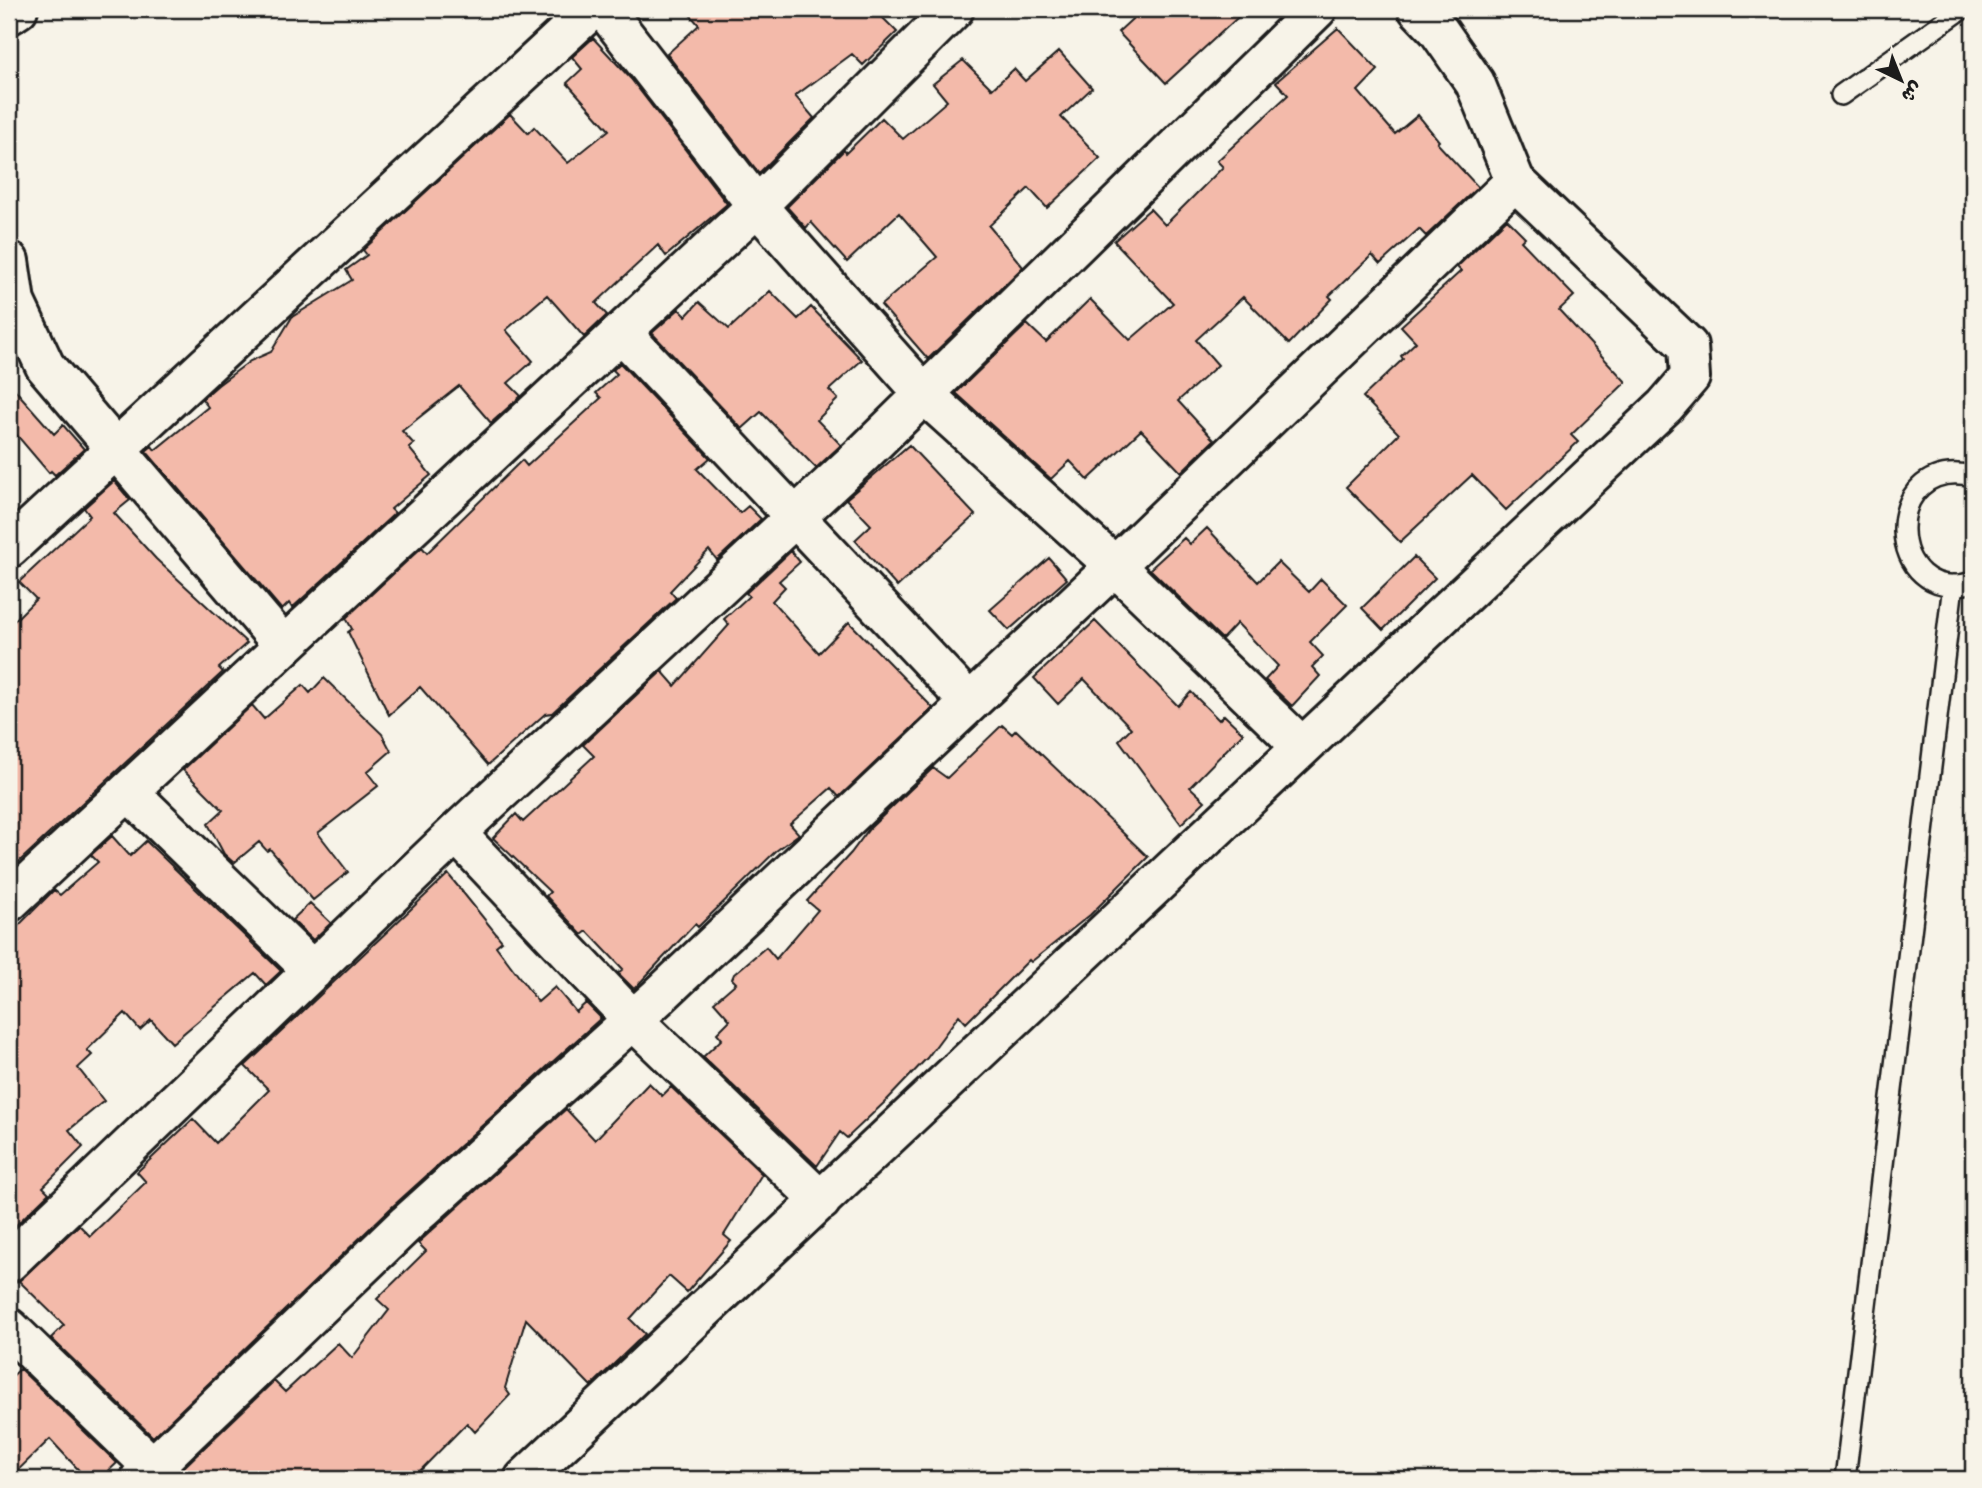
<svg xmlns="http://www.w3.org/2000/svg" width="1982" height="1488" font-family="'Indie Flower','Playpen Sans Arabic',sans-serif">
<rect width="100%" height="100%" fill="#f7f3e8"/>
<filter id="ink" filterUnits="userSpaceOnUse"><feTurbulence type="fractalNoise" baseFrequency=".0143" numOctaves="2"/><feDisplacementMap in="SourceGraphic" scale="14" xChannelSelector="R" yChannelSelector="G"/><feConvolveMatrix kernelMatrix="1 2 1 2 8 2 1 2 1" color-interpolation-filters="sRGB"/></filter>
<g filter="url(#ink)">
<path fill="#f3baaa" stroke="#1c1c1c" stroke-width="2" d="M685,9H874L897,32L863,65L852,54L795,96L814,118L759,173L667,54L699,25Z
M1143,9H1247L1166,83L1118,32Z
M1338,28L1378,70L1358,91L1395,134L1418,115L1439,141L1437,143L1478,187L1426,236L1419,229L1380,264L1372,255L1329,296L1332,299L1289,344L1243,297L1196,340L1218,365L1178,401L1214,440L1181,472L1141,430L1088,480L1070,461L1051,479L956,393L1027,324L1046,342L1090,299L1130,340L1173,303L1114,241L1150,209L1165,225L1223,167L1217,161L1288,95L1276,82Z
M593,38L631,79L727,204L666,256L658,245L596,303L607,315L584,337L547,295L506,330L533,361L508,383L521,396L491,423L459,386L402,431L414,444L409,448L431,475L391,509L395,513L325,578L292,608L289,603L282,610L146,451L152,446L155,450L208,407L202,399L218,385L250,361L271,352L292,317L352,280L346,270L367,255L363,250L510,114L528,133L534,127L568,163L609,130L567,83L582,69L572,57Z
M1059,51L1092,88L1061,117L1100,158L1047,208L1029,188L989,226L1023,267L928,359L881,305L937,257L899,213L847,262L811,222L806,228L787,207L844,150L846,153L882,118L903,139L947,101L933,84L963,60L992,89L1014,69L1025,81Z
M1507,219L1525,237L1521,241L1574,296L1559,310L1626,382L1571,435L1578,442L1506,510L1472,475L1400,542L1346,487L1399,434L1363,397L1403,359L1401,356L1416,342L1401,326L1461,271L1457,267Z
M770,291L798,319L811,307L862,360L829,390L838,399L817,420L841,445L816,468L761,412L742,429L652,333L679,309L686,316L699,302L729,329Z
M620,363L710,458L697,469L740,513L748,506L761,519L717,560L709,550L670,591L676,598L552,713L545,714L488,765L420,687L389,715L348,632L352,629L346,618L422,547L427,553L522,460L527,466L601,398L596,393L617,374L613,370Z
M9,383L54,434L63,425L84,449L55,475L51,471L49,473L9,426Z
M909,445L975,515L897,587L855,540L871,525L846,499Z
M114,481L130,500L114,513L156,559L247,643L219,668L223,672L9,871V626L36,599L19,582L90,516L84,508Z
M1207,528L1258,582L1278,562L1309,592L1321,579L1347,605L1310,642L1323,656L1312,667L1320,676L1292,706L1265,680L1278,666L1237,623L1222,639L1150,569L1184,538L1190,544Z
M791,551L800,562L779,581L785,587L772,601L819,653L849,622L933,708L839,797L831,788L790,824L799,834L776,851L698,927L695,924L634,989L618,973L623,969L587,931L582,935L546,896L550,892L493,838L516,814L523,822L594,756L583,745L662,671L675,686L729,625L724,619L749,596L746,593Z
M1414,557L1435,578L1383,630L1362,608Z
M1049,558L1067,579L1009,630L990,610Z
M1095,621L1178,706L1191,692L1219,720L1224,715L1243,733L1190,787L1205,801L1181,824L1119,740L1131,728L1084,679L1058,704L1034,678Z
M324,678L382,734L391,751L367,772L378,786L318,833L348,872L313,900L270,849L267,851L259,842L234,863L224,854L208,824L223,810L183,770L252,705L264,719L303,685L310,693Z
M1002,725L1012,734L1016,730L1148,857L1090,915L1031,962L1029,960L966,1023L959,1015L927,1058L886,1101L847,1138L840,1132L817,1166L703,1057L722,1039L717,1033L730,1020L714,1002L736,983L732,979L734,974L766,947L776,959L818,910L807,901L851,853L869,829L933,768L947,778Z
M112,836L130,856L146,841L281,971L266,985L255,973L172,1043L151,1020L140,1030L125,1013L87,1050L92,1055L78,1068L104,1101L69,1130L83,1147L43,1187L49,1193L9,1232V935L54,890L60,895L98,862L91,855Z
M448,874L502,941L496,946L538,1002L555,987L576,1012L586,1003L601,1018L392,1207L153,1437L51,1338L64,1325L19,1281L79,1225L90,1236L146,1182L137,1172L193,1119L216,1143L269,1090L245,1066Z
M310,903L331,923L313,940L292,920Z
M649,1083L662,1096L671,1087L762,1174L724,1235L731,1241L687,1292L669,1276L630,1319L645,1334L591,1386L526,1319L505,1388L510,1395L475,1432L467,1423L412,1479H186L183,1468L274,1381L285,1392L338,1343L352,1358L389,1310L377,1299L426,1251L418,1243L566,1109L595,1140Z
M20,1369L117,1463L100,1479H87L50,1439L9,1479V1379Z"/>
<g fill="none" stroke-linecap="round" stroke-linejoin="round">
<g stroke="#1c1c1c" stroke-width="24">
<path id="service" d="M1841,95L1962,9
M1973,476C1877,454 1885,609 1973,582
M1845,1479L1953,585"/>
</g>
<g stroke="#1c1c1c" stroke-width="44">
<path id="minor" d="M604,9L757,206L925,395L1115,566L1301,746
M9,261L15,302L45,366L283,645
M622,333L969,702
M9,548L592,9
M129,792L313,971
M456,833L633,1020L821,1201
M9,902L757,206L954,9
M9,1262L456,833L864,453L1317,9
M9,1328L165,1479
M140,1479L407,1223L658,997L1115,566L1515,181
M524,1479L1665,406L1690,377L1688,346L1515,181L1475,83L1438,30L1418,9"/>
</g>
<g stroke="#1c1c1c" stroke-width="44">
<path id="tertiary" d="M9,15L18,9"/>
</g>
<use href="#service" stroke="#f7f3e8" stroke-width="19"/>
<use href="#minor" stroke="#f7f3e8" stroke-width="38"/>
<use href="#tertiary" stroke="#f7f3e8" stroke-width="38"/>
</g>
</g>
<rect width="1982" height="1488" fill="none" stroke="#f7f3e8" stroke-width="35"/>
<rect x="18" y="18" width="1947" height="1453" fill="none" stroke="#1c1c1c" stroke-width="2.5" filter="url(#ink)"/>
<g transform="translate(1901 80) rotate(137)" stroke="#f7f3e8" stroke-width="5" paint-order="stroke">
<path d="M0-5L12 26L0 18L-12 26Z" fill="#1c1c1c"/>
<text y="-10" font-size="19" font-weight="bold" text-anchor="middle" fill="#1c1c1c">ش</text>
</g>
</svg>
